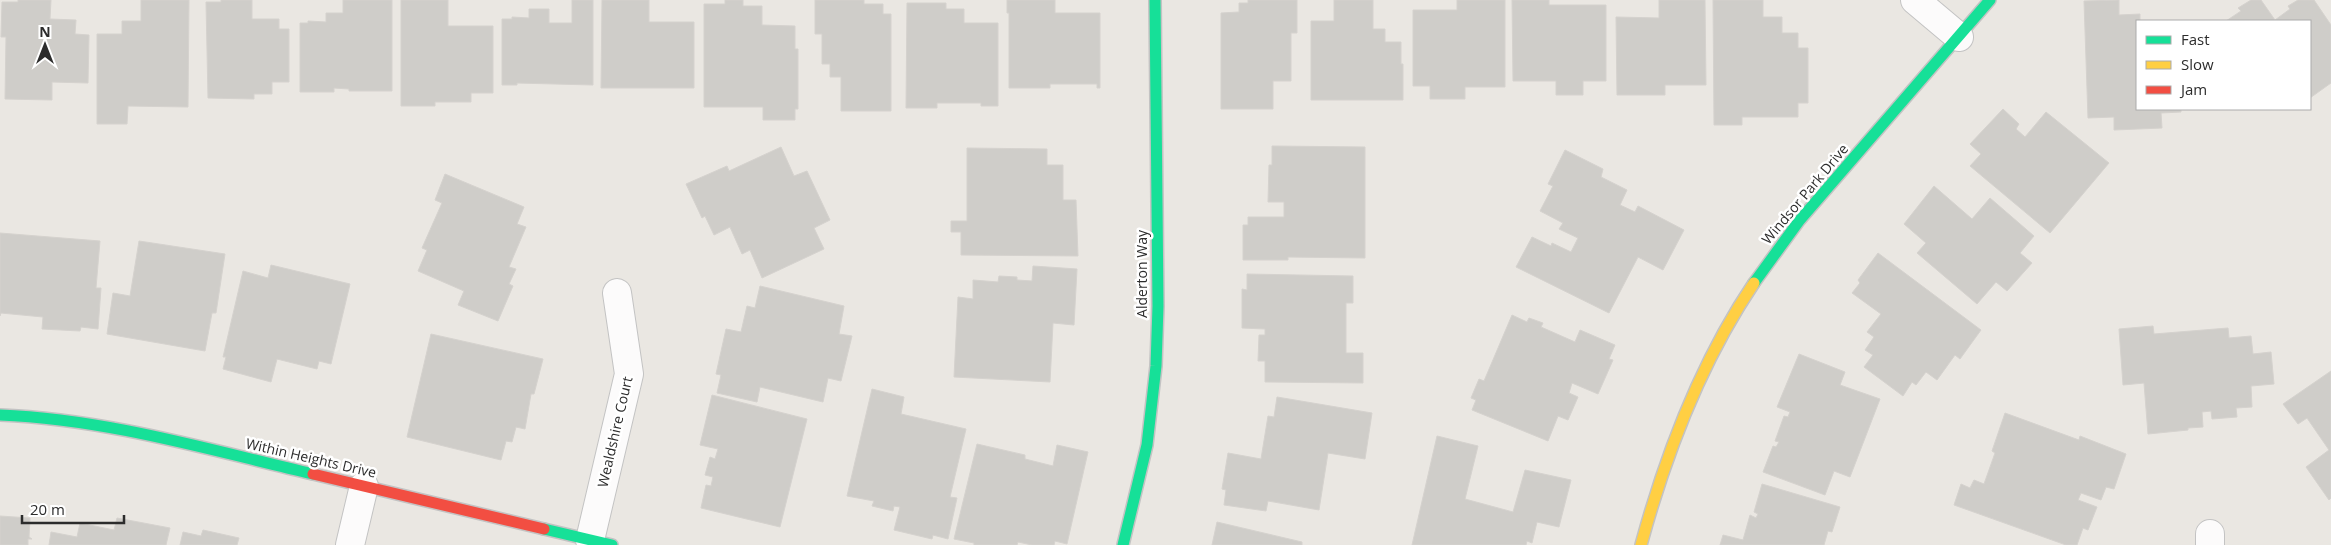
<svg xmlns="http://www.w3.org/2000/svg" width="2331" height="545" font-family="'Open Sans',sans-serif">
<rect width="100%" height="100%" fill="#eae7e2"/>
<path fill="#cfcdc9" stroke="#d5d2ce" d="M18,0H51L50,19L76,20L75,34L89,35L88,83L52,82V100L5,99L6,37H1L2,2H18Z
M141,0H189L188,107L128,106L127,124H97V34H122V21H141Z
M221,0H252V19H279V29H289V82H272V94H254V99L208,98L206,2H221Z
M343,0H392V91H349V89L334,88V92H300V23H308V21L326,22V13H343Z
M401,0H448V26H493V93H471V102H435V106H401Z
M572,0H593V85L517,83V85H502V19H512V17L529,18V9H549V23H572Z
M602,0H649V22H694V88H601Z
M725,0H743V6H762V25L795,26V49H798V109H795V120H763V107H704V4H725Z
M815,0H864V4H883V14H891V111H841V77H830V64H822V34H815Z
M1007,0H1055V13H1100V88H1097V84H1050V88H1009V13H1007Z
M1248,0H1297V33H1291V81H1273V109H1221V13L1239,12V3H1248Z
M1334,0H1373V29H1385V42H1401V64H1403V100H1311V21H1334Z
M1457,0H1505V87H1465V99H1430V86H1413V10H1457Z
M1512,0H1549V5H1606V81H1583V95H1556V81H1513Z
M1659,0H1705L1706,85H1665V95H1617L1616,17L1659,18Z
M1713,0H1763V17H1782V33H1798V48H1808V103H1798V117H1742V125H1714Z
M2119,0V15L2140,14V21H2137V109H2181V112L2161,113L2162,128L2114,130V117L2088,118L2084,1Z
M2251,0H2261L2275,20L2290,9L2288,6L2298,0H2314L2331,25V83L2310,98V21H2226L2241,11L2238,8Z
M907,3H946V9H964V23H998V106H981V103H937V108H906Z
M2003,109L2019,124L2016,129L2025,137L2046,112L2109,163L2050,233L1970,166L1981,154L1970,144Z
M1272,146L1365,147V258L1288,257V260H1243V225H1248V217H1284V202H1268L1269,165H1272Z
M781,147L794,176L807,171L830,220L814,228L824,249L762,278L750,250L742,254L730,227L714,235L705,216L702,218L686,184L727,166L729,171Z
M967,148L1047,149V165H1063V200H1076L1078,256L961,255V232H951V221H967Z
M1565,150L1603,169L1601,177L1627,190L1620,205L1635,212L1638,206L1684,230L1663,270L1638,257L1609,313L1516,267L1532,237L1551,246L1552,243L1571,252L1578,238L1559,229L1563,223L1540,211L1553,186L1548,184Z
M445,174L524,207L517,224L526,227L509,267L516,269L509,284L513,286L498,321L458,305L464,291L418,271L427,250L422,248L442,203L435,200Z
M1934,186L1972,219L1990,198L2034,236L2020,253L2032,263L2007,291L1996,282L1977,304L1917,253L1926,243L1904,224Z
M0,233L100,241L96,288H101L98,329L81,327L80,331L42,329L43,317L1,313L0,316Z
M139,241L225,254L216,313H212L205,351L107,334L113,293L130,296Z
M1878,253L1981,330L1960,359L1955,355L1937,380L1926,372L1916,385L1912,382L1903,396L1864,367L1873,355L1865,350L1874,337L1867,332L1881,314L1852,293L1860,283L1858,280Z
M271,265L350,284L331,364L319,361L317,369L277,359L271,382L223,369L226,357H223L243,271L268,278Z
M1033,266L1077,269L1074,325L1053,323L1050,382L954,377L958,297L973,299V280L998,282L999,276L1017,277V280L1032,281Z
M1247,274L1353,276V303H1346V353H1363V383L1265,382V361H1258L1259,335H1265V329L1242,328V289L1247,290Z
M760,286L844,306L839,334L852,336L841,381L828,378L823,402L760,387L757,402L717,393L721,375L716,374L726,329L741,332L747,306L755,308Z
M1512,315L1527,322L1529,318L1543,323L1541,327L1575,342L1580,330L1615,345L1609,359L1613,360L1598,394L1572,383L1569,393L1578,397L1568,420L1558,416L1548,441L1472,410L1476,400L1471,398L1479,379L1484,381Z
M2153,326L2154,334L2228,328L2229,338L2251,336L2253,354L2271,352L2274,384L2251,386L2252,407L2236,408L2237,417L2212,419L2211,411L2202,412L2203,427L2188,428V430L2148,434L2144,383L2123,385L2119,329Z
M431,334L543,359L534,394H531L525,429L516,427L512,442L506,441L501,460L407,437Z
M1799,354L1845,372L1840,385L1880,399L1850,477L1834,471L1825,495L1763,472L1773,446L1776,447L1779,442L1775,441L1784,416L1788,417L1790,412L1777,407Z
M2331,371V498L2329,500L2306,467L2329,450L2307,418L2298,424L2283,404Z
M872,389L904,397L901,414L966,429L950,497L957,498L948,539L933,535L932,539L894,530L900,507L894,506L893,511L872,506L874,501L847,496Z
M712,395L807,419L780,527L701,508L706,485L711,486L713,477L705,475L710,457L715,459L718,449L700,445Z
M1277,397L1372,413L1365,459L1328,453L1319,510L1268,501L1266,511L1224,505L1226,490L1222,489L1228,453L1261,459L1268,416L1274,417Z
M2005,413L2079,440L2080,436L2126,454L2114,489L2106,487L2101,500L2081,493L2078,500L2097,507L2088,530L2083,528L2077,545H2066L1954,505L1961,484L1970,488L1974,480L1984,484L1995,453L1992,451Z
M1437,436L1478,446L1465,499L1513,512L1525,470L1571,480L1559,527L1537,522L1532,543L1527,541L1526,545H1412Z
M977,444L1025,455V459L1053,466L1057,445L1088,452L1067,544L1055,541L1054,545H1032L1018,542L1017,545H974V543L954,539Z
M1762,484L1840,507L1832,532L1828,531L1824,545H1720L1723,535L1743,540L1750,515L1756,518L1758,514L1754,512Z
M0,516L30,518L29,537L32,539H28V545H0Z
M117,518L170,528L166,545H49L51,532L77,537L80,523L114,530Z
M1217,522L1302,542V545H1212Z
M203,530L239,538L237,545H180L183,532L201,536Z"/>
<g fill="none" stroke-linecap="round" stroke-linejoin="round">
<g stroke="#c3c3c3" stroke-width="30">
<path id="street" d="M1915,0L1959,37
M2210,534V545
M590,540L629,374L617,293
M350,545L364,486"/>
</g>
<g stroke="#c3c3c3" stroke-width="14">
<path id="fast" d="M1754,283L1799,221L1990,0
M0,415C106,419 210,450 313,474
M544,529L612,545
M1123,545L1147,445L1156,366L1158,306L1155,0"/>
</g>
<g stroke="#c3c3c3" stroke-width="14">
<path id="slow" d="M1641,545C1666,453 1700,363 1754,283"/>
</g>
<g stroke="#c3c3c3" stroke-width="14">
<path id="jam" d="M313,474L544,529"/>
</g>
<use href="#street" stroke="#fcfbfb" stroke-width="28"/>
<use href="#fast" stroke="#16e098" stroke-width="11"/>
<use href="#slow" stroke="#ffcf43" stroke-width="11"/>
<use href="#jam" stroke="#f24e42" stroke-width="11"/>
</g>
<g text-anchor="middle" stroke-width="5" stroke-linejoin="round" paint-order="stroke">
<g font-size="14" fill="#2c2c2c" stroke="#fff">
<text transform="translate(1805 194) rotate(-50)" y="5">Windsor Park Drive</text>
<text transform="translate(1142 274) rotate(-90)" y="5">Alderton Way</text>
<text transform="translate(615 432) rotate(-77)" y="5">Wealdshire Court</text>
<text transform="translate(311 458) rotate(13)" y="5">Within Heights Drive</text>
</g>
</g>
<rect x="2136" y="20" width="175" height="90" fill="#ffffff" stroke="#ababab"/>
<rect x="2146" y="36" width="25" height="8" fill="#16e098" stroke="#ababab"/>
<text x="2181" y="45" font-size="15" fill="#2c2c2c">Fast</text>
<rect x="2146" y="61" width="25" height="8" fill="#ffcf43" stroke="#ababab"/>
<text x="2181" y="70" font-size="15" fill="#2c2c2c">Slow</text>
<rect x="2146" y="86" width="25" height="8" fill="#f24e42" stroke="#ababab"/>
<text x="2181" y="95" font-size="15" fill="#2c2c2c">Jam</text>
<g transform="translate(45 45)" stroke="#ffffff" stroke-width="4" paint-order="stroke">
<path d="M0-4L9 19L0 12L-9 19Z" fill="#2c2c2c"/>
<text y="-8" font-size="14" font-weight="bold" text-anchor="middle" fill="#2c2c2c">N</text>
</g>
<path d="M22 515v8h102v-8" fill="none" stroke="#2c2c2c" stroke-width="2.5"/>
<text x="30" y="515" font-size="15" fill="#2c2c2c" stroke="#ffffff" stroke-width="4" paint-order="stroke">20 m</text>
</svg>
